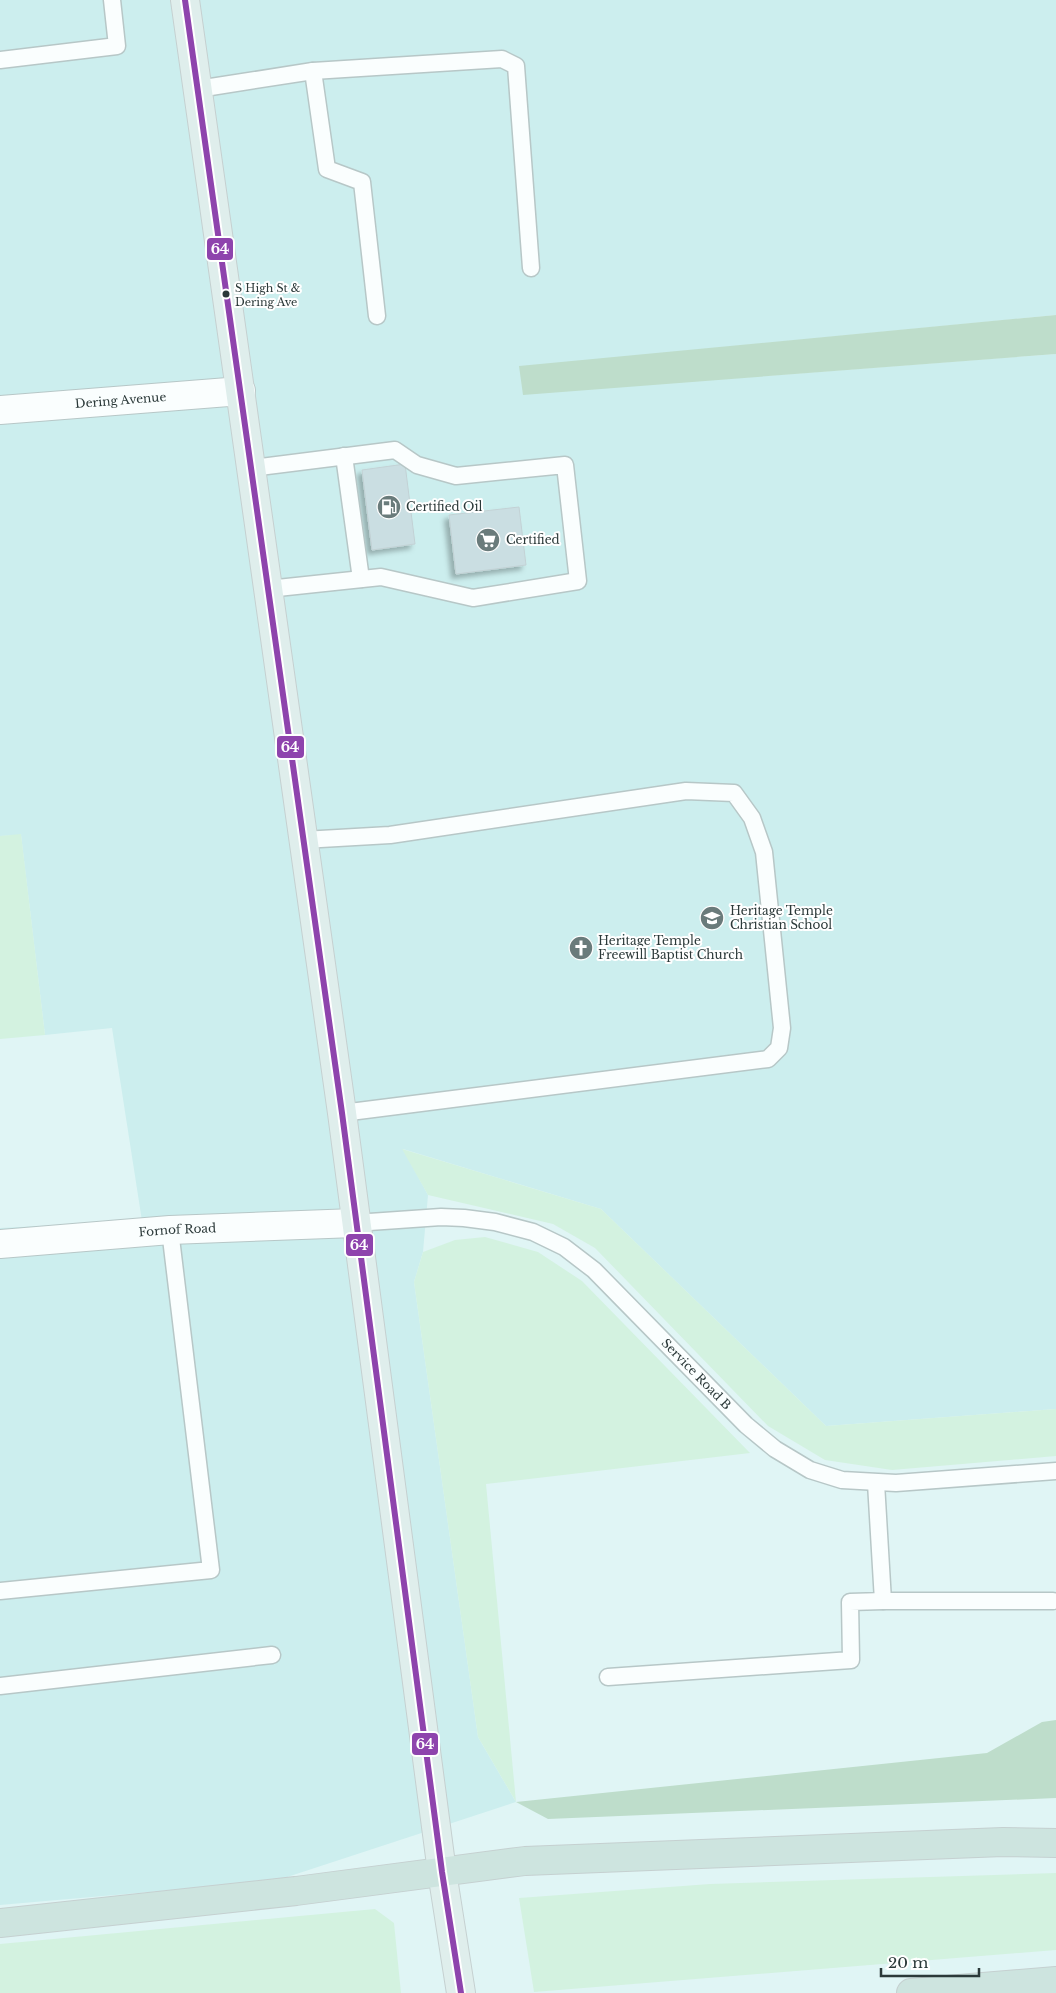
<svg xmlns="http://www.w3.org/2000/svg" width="1056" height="1993" font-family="'Libre Baskerville',serif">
<defs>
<filter id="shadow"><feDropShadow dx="-4.5" dy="4.5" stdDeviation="2.5" flood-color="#0004"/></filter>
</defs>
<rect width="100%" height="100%" fill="#e0f5f5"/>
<path fill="#cee" d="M0,0H1056V315L519,367L698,381L1056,354V1409L826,1426L601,1209L403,1149L428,1195L423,1252L414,1282L478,1737L516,1802L275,1881L0,1905V1228L142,1221L112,1028L45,1035L21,835L0,836Z"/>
<path fill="#d3f2e0" d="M21,834L45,1035L0,1039V836Z
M402,1149L601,1209L826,1426L1056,1409V1456L892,1470L825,1460L768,1426L595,1248L553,1224L428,1195Z
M485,1237L538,1252L582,1281L750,1453L486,1484L516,1802L478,1737L414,1282L423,1252L455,1240Z
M1056,1873V1950L534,1992L519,1898L710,1884Z
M375,1909L394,1923L401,1993H0V1944Z"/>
<path fill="#beddcb" d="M1056,315V354L523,395L519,366Z
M1056,1720V1798L548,1819L516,1802L987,1753L1042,1722Z"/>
<path fill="#cadee2" stroke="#c3d2d5" filter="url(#shadow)" d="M405,464L415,544L372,550L362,470Z
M519,507L526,565L456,574L449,515Z"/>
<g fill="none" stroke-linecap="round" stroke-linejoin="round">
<g stroke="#b7c7c7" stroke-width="19">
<g id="lane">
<path d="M0,60L117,46L112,0"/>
<path d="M313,71L502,59L516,66L531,268"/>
<path d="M198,89L313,71L327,169L362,182L377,316"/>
<path d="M344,456L361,579"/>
<path d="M252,468L395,450L417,465L456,476L565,465L578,581L473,598L381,577L268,589"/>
<path d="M303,840L390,835L686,791L734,793L752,818L764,852L782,1028L779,1048L768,1059L342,1113"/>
<path id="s1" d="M355,1223L441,1217L464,1218L495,1222L533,1232L564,1247L594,1270L746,1425L775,1449L810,1470L842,1480L896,1483L1056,1471"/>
<path d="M0,1591L211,1570L170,1230"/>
<path d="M883,1601H1053"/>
<path d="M608,1677L851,1660L850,1602L883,1601L876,1483"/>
<path d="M0,1686L272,1655"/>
</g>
</g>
<g stroke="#b7c7c7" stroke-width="30">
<g id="street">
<path id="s2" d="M0,410L241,391"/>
<path id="s3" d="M0,1244L170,1230L355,1223"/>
</g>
</g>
<g stroke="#c5d0d0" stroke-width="30">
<path id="primary" d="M185,0L342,1113L442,1872L461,1993"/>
</g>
<g stroke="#c5d0d0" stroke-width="30">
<path id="highway" d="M0,1923L296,1891L525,1861L1003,1842L1056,1843
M911,1993L1056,1981"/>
</g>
<use href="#lane" stroke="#fafefe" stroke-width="16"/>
<use href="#street" stroke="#fafefe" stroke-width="28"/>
<use href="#primary" stroke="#dfeeec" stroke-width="28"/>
<use href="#highway" stroke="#cde4df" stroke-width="28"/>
<g stroke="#fff" stroke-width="10">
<path id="bus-1" d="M185,0L342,1113L442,1872L461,1993"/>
</g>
<use href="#bus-1" stroke="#8e44ad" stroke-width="6"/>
</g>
<defs>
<g id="fuel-disc" transform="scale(1.25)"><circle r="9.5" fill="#6a7b7b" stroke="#fff"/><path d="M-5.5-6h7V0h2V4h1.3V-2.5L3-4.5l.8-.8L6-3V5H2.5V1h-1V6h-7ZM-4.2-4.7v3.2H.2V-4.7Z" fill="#fff"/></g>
<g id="supermarket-disc" transform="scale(1.25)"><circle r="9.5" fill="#6a7b7b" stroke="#fff"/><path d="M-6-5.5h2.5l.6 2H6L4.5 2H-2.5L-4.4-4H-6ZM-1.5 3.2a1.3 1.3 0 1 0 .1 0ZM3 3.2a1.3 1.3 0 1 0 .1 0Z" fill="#fff"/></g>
<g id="school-disc" transform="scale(1.25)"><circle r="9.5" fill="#6a7b7b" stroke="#fff"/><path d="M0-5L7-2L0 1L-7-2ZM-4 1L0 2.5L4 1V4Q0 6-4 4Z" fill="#fff"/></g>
<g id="church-disc" transform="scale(1.25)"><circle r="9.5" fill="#6a7b7b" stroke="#fff"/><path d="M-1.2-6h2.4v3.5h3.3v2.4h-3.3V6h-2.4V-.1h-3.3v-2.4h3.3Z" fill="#fff"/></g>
</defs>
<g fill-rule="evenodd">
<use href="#fuel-disc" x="389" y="507"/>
<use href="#supermarket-disc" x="488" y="540"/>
<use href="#school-disc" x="712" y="918"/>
<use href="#church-disc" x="581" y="948"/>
</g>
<circle fill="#2b3939" stroke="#fff" stroke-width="2" cx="226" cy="294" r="4.5"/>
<g text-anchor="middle" stroke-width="4" stroke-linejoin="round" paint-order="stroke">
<g font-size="11" fill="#2b3939" stroke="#fff" text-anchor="start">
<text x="235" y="292">S High St &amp;<tspan x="235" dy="14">Dering Ave</tspan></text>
</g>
<g font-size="12" fill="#2b3939" stroke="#fff">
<text dy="4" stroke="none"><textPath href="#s2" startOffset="121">Dering Avenue</textPath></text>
<text dy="4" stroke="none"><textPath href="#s3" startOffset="178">Fornof Road</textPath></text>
<text dy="4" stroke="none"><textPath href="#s1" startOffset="398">Service Road B</textPath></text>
</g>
<g font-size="12" fill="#2b3939" stroke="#fff" text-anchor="start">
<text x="406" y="511">Certified Oil</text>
<text x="506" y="544">Certified</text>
<text x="730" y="915">Heritage Temple<tspan x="730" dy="14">Christian School</tspan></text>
<text x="598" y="945">Heritage Temple<tspan x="598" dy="14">Freewill Baptist Church</tspan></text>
</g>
</g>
<g stroke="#fff" stroke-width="2">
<rect x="206" y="237" width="28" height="24" rx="5" fill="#8e44ad"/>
<rect x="276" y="735" width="29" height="24" rx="5" fill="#8e44ad"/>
<rect x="345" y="1233" width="29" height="24" rx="5" fill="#8e44ad"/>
<rect x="411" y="1732" width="28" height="24" rx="5" fill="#8e44ad"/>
</g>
<g font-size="14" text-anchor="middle" font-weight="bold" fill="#fff">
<text x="220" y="254">64</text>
<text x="290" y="752">64</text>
<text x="359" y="1250">64</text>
<text x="425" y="1749">64</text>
</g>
<path d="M881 1968v8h98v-8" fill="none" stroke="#2b3939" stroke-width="2.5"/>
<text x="888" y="1968" font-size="15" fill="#2b3939" stroke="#ffffff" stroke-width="4" paint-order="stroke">20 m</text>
</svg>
